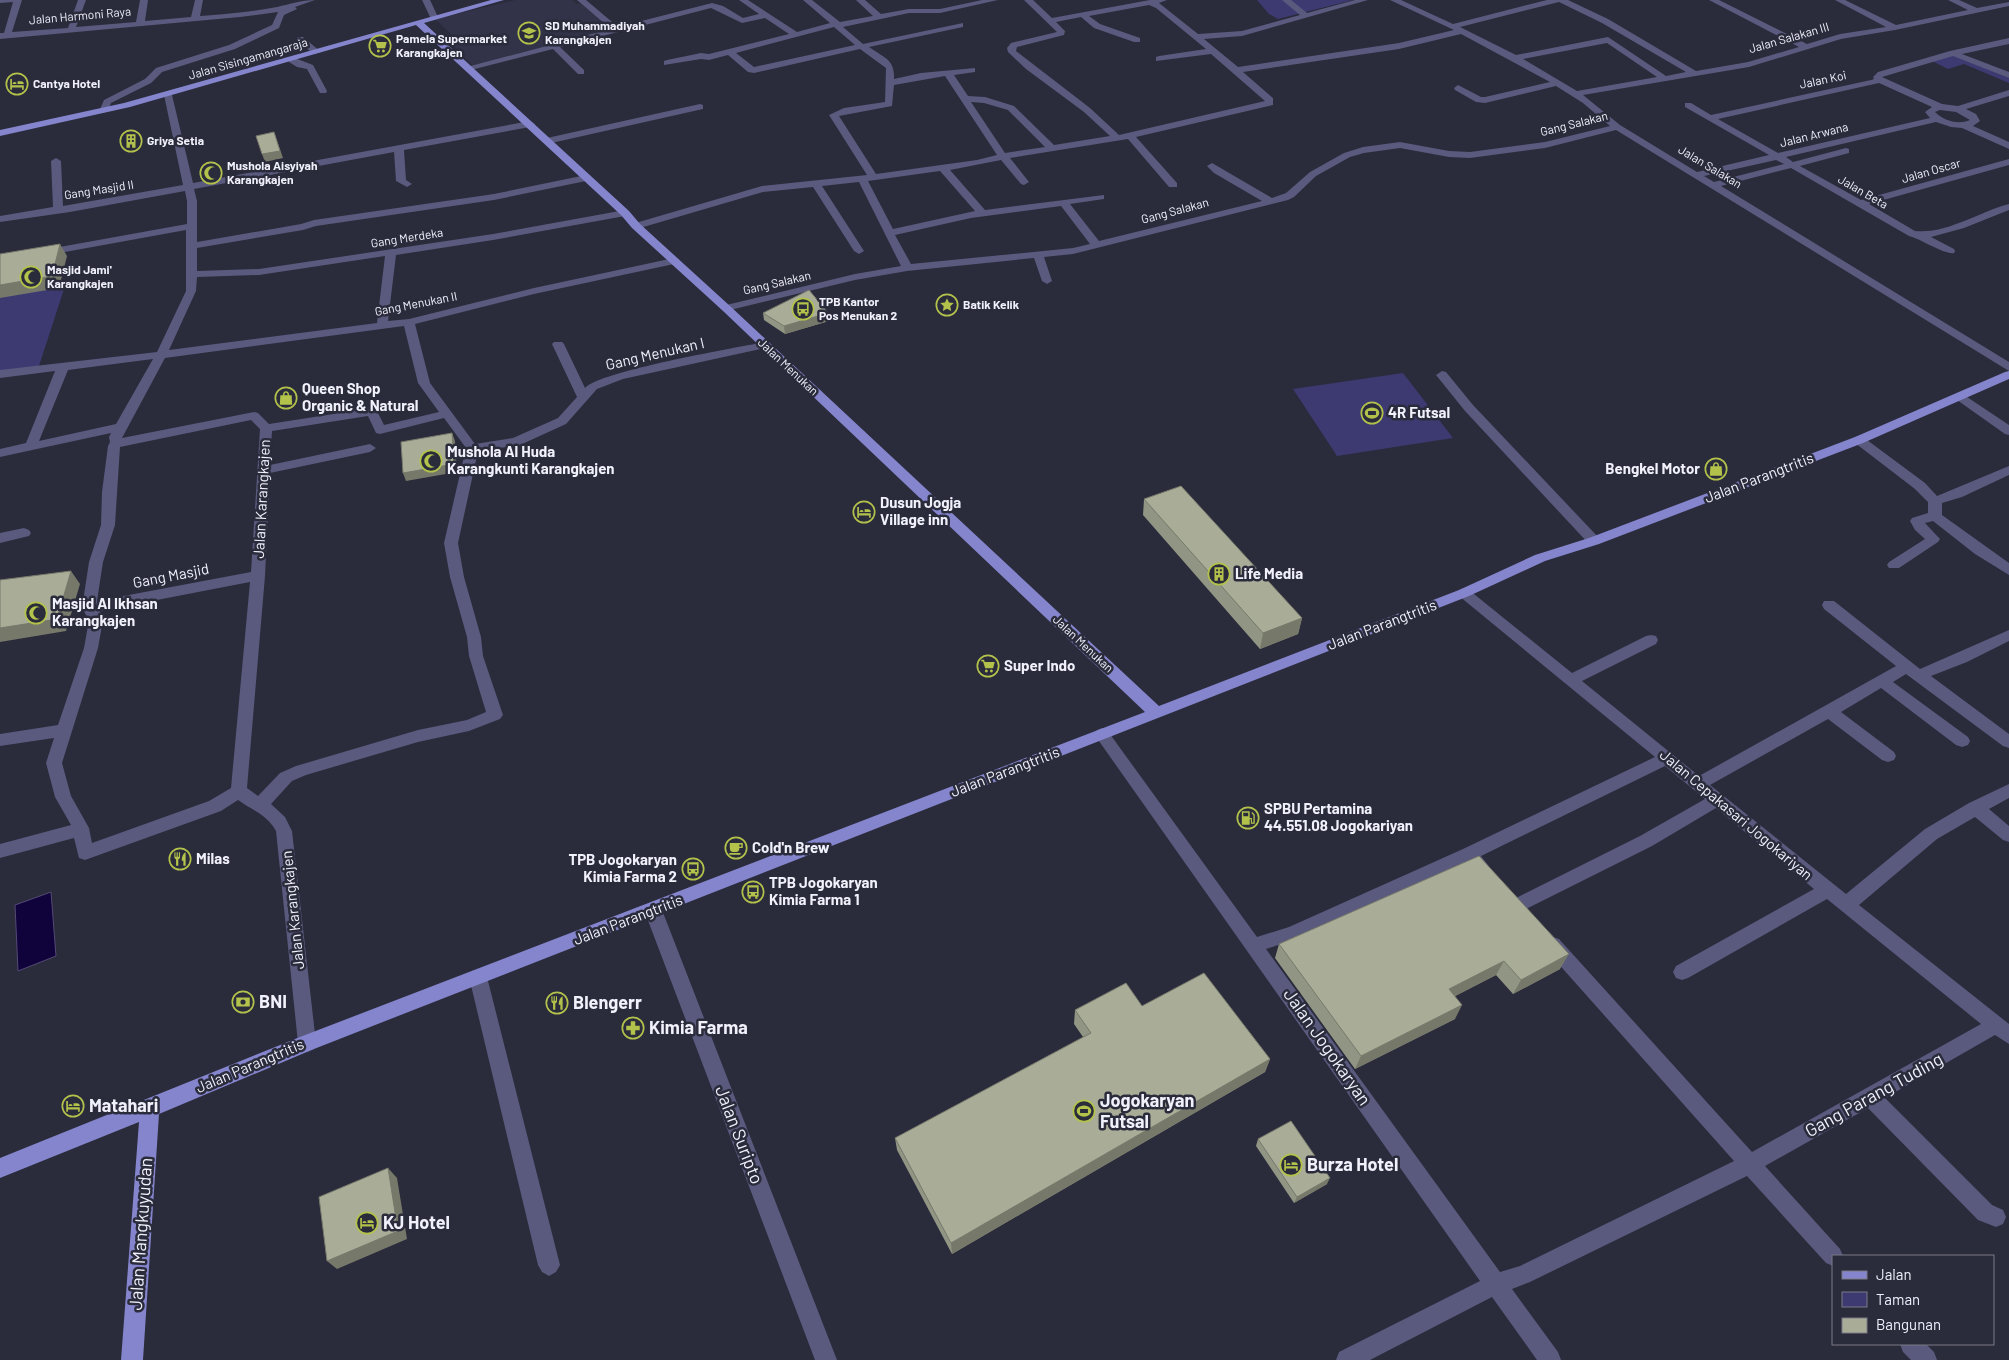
<svg xmlns="http://www.w3.org/2000/svg" width="2009" height="1360" font-family="Barlow,sans-serif">
<rect width="100%" height="100%" fill="#2a2b3b"/>
<path fill="#323349" d="M515,0H572L577,4L580,3L613,29L473,66L444,37L452,35L435,19Z"/>
<path fill="#3d3a72" d="M1257,0H1353L1278,19L1269,14Z
M1954,55L2009,78V83L1964,64L1948,69L1932,61Z
M66,283L38,369L0,374V292Z
M1403,373L1453,438L1337,456L1293,389Z"/>
<path fill="#10023b" stroke="#544a75" d="M51,892L56,956L18,971L15,905Z"/>
<g fill="none" stroke-linecap="round" stroke-linejoin="round">
<path fill="#595a7d" fill-rule="evenodd" d="M0,0H22L12,32L68,28L78,0H86L76,27L136,22L140,0H148L145,21L191,17L195,0H203L200,16C225,14 251,12 277,7C290,4 301,0 315,0L295,7L297,9L284,15L279,28L235,49L162,72L151,83L111,103L108,111L105,112L100,109L104,100L145,79L156,68L229,45L272,25L278,12L240,17L0,39V33H4L13,2L0,3Z
M422,0H430L438,17L437,19H431Z
M577,0H586L618,27L712,3L723,6L743,18L759,14L739,0H748L797,32L830,23L803,0H812L840,22L873,16L856,0H865L881,14L909,9H940L982,0H998L940,13H909L843,27L863,44L963,23V27L869,47C884,58 895,59 894,79L921,73L975,68V72L954,75L968,96L985,97L1014,106L1054,145L1110,136L1084,112L1026,69L1008,52L1007,48L1011,43L1057,32L1024,0H1033L1052,18L1150,0H1167L1159,3L1198,34L1242,31L1300,15L1282,0H1291L1307,13L1355,0H1368L1242,36L1204,39L1238,67L1399,43L1454,30L1390,0H1401L1453,24L1547,0H1568L1608,19L1696,71L1748,62L1799,47L1709,0H1719L1807,44L1840,34L1886,27L1835,0H1845L1896,25L1968,10L1948,0H1959L1977,8L2009,2V6L1895,30L1841,39L1749,67L1583,95L1620,125L1697,172L1769,155L1685,107V103H1691L1711,115L1871,80L1874,79L1873,77L1878,72L1950,51L2009,38V44L1962,54L2009,72V78L1953,56L1882,77L1942,104L1958,106L2009,90V96L1966,109L1976,114L1980,121L1973,126L2009,142V149L1962,128L1951,127L1936,122L1786,157L1793,162L1846,148L1849,149V153L1800,166L1861,200L2009,159V165L1869,204L1915,231C1948,234 1978,212 2009,204V210L1964,228L1931,237L1954,249L1955,251L1954,253C1945,255 1921,239 1909,236L1791,168L1721,186L2009,362V371L1616,130L1545,148L1470,158L1449,157L1400,148L1364,153L1350,157L1316,176L1294,197L1288,200L1073,254L1044,257L1052,281L1047,284L1042,281L1034,258L907,271L855,280L726,311L722,310L720,308L722,306L855,274L901,266L859,182L822,186L864,251L859,254L854,251L813,187L763,192L640,228L636,229L631,226L632,224L762,186L867,175L829,115L844,108L885,102L886,68L860,49L754,73L748,72L728,55L709,60L701,59L664,65V61L667,60L701,53L709,54L789,34L765,18L742,23L711,8L560,47L584,70V74H578L553,49L467,71L463,68L611,29ZM1559,2L1602,23L1686,72L1666,76L1608,37L1516,55L1460,27ZM1149,5L1156,8L1206,49L1159,56L1156,57V61L1211,54L1265,101L1119,135L1090,108L1016,51L1017,47L1064,35L1065,31L1056,22L1081,17L1094,28L1134,42H1140V38L1100,24L1089,16ZM834,27L855,45L754,67L736,53ZM1461,34L1550,82L1485,97H1481L1458,85L1454,88L1455,90L1476,102L1485,103L1556,86L1583,103L1610,126L1545,142L1470,152L1449,151L1400,142L1363,147L1344,153L1310,172L1286,193L1272,198L1212,163L1207,166L1214,173L1262,201L1099,241L1070,204L1104,199V195L985,210L950,170L1001,160L1021,184L1024,185L1029,182L1010,158L1128,139L1169,187H1177V183L1136,137L1273,105V98L1243,72L1399,49ZM1607,43L1657,77L1577,91L1523,59ZM945,76L997,155L977,160L876,174L839,116L892,106L894,85ZM1879,83L1932,107L1925,112L1930,118L1778,153L1718,119ZM971,102L984,103L1008,110L1045,147L1005,153ZM1940,110L1956,112L1970,120C1958,125 1944,121 1935,112ZM1776,160L1784,164L1714,182L1704,176ZM940,171L975,211L893,229L868,181ZM1061,206L1090,244L1073,248L911,264L895,235L971,218Z
M297,37H303L321,52L314,54L297,41Z
M292,57L313,65L327,91L326,93H320L307,69L297,67L289,62V58Z
M168,92L172,95L193,183L530,121L535,124L530,127L404,150L406,180L412,184L407,187L396,181L394,152L194,189L197,201V242L301,224L314,220L494,194L586,175L591,178L586,181L494,200L316,226L303,230L197,248V271L259,269L493,234L625,210L630,213L625,216L493,240L396,255L388,321L409,319L534,288L674,258L678,259L679,261L678,263L674,264L534,294L415,324L430,383L475,444L513,438L558,418L577,397L552,344L554,342H562L564,344L585,388C600,371 734,348 765,342L771,345L765,348L623,379L597,389L566,424L520,445L478,451L458,543L464,577L481,637L483,656L503,715L500,719L469,731L418,742L306,775L292,781L271,804L285,817L292,831L316,1043L314,1049L307,1052L300,1049L298,1043L276,831C267,815 252,810 238,800L221,811L85,860L79,858L74,838L0,858V844L71,825L55,797L46,763L54,738L0,746V734L58,725L84,648L89,620L82,608L89,562L101,525L102,492L108,446L110,442L109,437L111,433L0,457V449L26,443L55,371L0,378V370L157,352L186,291V230L43,256L38,253L43,250L187,224V201L185,191L70,212L0,222V216L53,207L51,161L56,158L61,161L63,206L183,185L164,95ZM385,256L377,323L169,350L196,291L197,277L259,275ZM404,326L418,383L439,412L384,425L376,409L372,408L269,424L258,413L254,412L122,438L165,358ZM153,359L116,424L39,441L68,370ZM368,416L376,433L380,434L444,418L466,448L444,543L450,577L467,637L469,656L486,712L467,720L418,730L296,766L280,773L258,796L247,788L265,576L270,473L370,452L376,448L370,444L270,465L272,431ZM251,420L260,429L251,572L97,601L103,562L115,525L120,447ZM250,582L231,788L209,801L92,843L89,828L71,796L62,763L98,648L103,620L100,611Z
M700,104L703,105V109L547,144L542,141L547,138Z
M1442,371L1446,372L1473,405L1599,538L1601,541L1599,544H1589L1465,411L1436,375Z
M1961,393L2009,425V435L2005,434L1957,400L1955,397Z
M1859,436L1863,437L1925,483L1937,496L2009,466V475L1962,497L1942,503V515L2009,563V575L1975,554L1933,521L1925,523L1940,539L1938,542L1899,568H1889L1887,565L1889,562L1925,539L1915,530L1910,521L1912,518L1928,513V502L1915,489L1855,443L1853,440L1855,437Z
M24,528L29,530L31,533L29,536L0,543V533Z
M1464,588L1469,590L1572,673L1646,636L1651,635L1656,636L1658,640L1656,644L1582,681L1699,776L1896,666L1824,609L1822,605L1824,601H1834L1920,669L2009,630V641L1967,662L1931,676L2009,734V748L2003,746L1906,674L1893,682L1968,737L1970,741L1968,745L1962,747L1956,745L1881,688L1841,712L1894,752L1896,756L1894,760L1888,762L1882,760L1828,719L1710,785L1846,894L1925,829L1969,803L2009,784V798L1989,809L2009,826V842L2003,840L1975,817L1937,839L1859,905L2009,1024V1044L1995,1035L1885,1098L1992,1205L2003,1210L2006,1217L2003,1224L1996,1227L1978,1220L1868,1108L1765,1166L1840,1249L1843,1256H1833V1266L1826,1263L1747,1176L1530,1282L1512,1289L1558,1352L1561,1360H1537L1492,1297L1370,1360H1336L1339,1352L1480,1281L1094,734L1097,730L1102,728L1107,730L1257,937L1289,927L1463,849L1655,757L1459,596L1457,593L1459,590ZM1665,766L1705,799L1640,836L1510,901L1507,906L1510,911L1516,913L1522,911L1652,846L1716,808L1814,889L1676,966L1673,972L1676,978L1682,980L1688,978L1827,899L1981,1024L1752,1152L1559,939L1553,937L1547,939L1544,945L1547,951L1734,1161L1520,1266L1500,1272L1266,949L1299,938L1466,863C1474,871 1480,882 1492,878L1494,873L1481,856Z
M653,903L659,905L662,910L837,1360H815L644,910L647,905Z
M478,969L484,971L487,977L560,1265L556,1272L549,1276L542,1272L538,1265L469,977L472,971Z
M1900,1344H1926L1934,1352L1937,1360H1911L1903,1352Z"/>
<path fill="#8585cd" fill-rule="evenodd" d="M491,0H504L424,23L629,211L640,224L730,306L1159,706L1459,590L1535,555L1589,538L1855,437L2005,372L2009,371V379L1863,443L1599,544L1545,561L1469,596L314,1049L159,1114L143,1360H121L139,1122L0,1178V1158L300,1037L1145,712L722,310L632,228L621,215L416,25L130,107L0,136V130L124,103Z"/>
</g>
<path fill="#919583" d="M763,313L829,321L785,334L764,320Z
M1144,499L1302,618L1298,634L1260,649L1143,515Z
M1479,856L1560,969L1513,994L1496,975L1455,996V1019L1355,1069L1275,958L1279,944Z
M1142,1006L1270,1059L1265,1072L952,1254L897,1150L895,1138L1083,1037L1074,1024L1075,1010Z
M1258,1139L1327,1184L1294,1203L1256,1146Z"/>
<path fill="#76796a" d="M274,132L283,158L265,162L262,154Z
M60,244L67,256L59,288L0,298V285Z
M828,313L829,321L785,334L784,326Z
M452,433L455,441L457,472L406,481L403,473Z
M71,571L80,584L66,631L0,642V628Z
M1302,618L1298,634L1260,649L1263,633Z
M1569,954L1560,969L1513,994L1521,980Z
M1504,961L1496,975L1442,1003L1449,989Z
M1462,1005L1455,1019L1355,1069L1361,1056Z
M1270,1059L1265,1072L952,1254L951,1243Z
M388,1168L397,1178L407,1239L337,1269L327,1261Z
M1330,1178L1327,1184L1294,1203L1297,1197Z"/>
<path fill="#a9ad98" stroke="#76796a" d="M274,132L280,151L262,154L256,136Z
M60,244L52,276L0,285V254Z
M809,290L828,313L784,326L763,313Z
M452,433L454,464L403,473L401,442Z
M1181,486L1302,618L1263,633L1144,499Z
M71,571L57,619L0,628V580Z
M1479,856L1569,954L1521,980L1504,961L1449,989L1462,1005L1361,1056L1279,944Z
M1204,973L1270,1059L951,1243L895,1138L1091,1033L1075,1010L1126,983L1142,1006Z
M1291,1121L1330,1178L1297,1197L1258,1139Z
M388,1168L398,1231L327,1261L319,1197Z"/>
<defs>
<g id="school-ring" transform="scale(1.125)"><circle r="9.5" fill="#2a2b3b" stroke="#b3c24b" stroke-width="1.5"/><path d="M0-5L7-2L0 1L-7-2ZM-4 1L0 2.5L4 1V4Q0 6-4 4Z" fill="#b3c24b"/></g>
<g id="supermarket-ring" transform="scale(1.125)"><circle r="9.5" fill="#2a2b3b" stroke="#b3c24b" stroke-width="1.5"/><path d="M-6-5.5h2.5l.6 2H6L4.5 2H-2.5L-4.4-4H-6ZM-1.5 3.2a1.3 1.3 0 1 0 .1 0ZM3 3.2a1.3 1.3 0 1 0 .1 0Z" fill="#b3c24b"/></g>
<g id="hotel-ring" transform="scale(1.125)"><circle r="9.5" fill="#2a2b3b" stroke="#b3c24b" stroke-width="1.5"/><path d="M-6-4.5h1.5V1H6V5H4.5V3h-9V5H-6ZM-4 0a1.8 1.8 0 1 1 3.6 0ZM.5 0V-2.5h3Q6-2.5 6 0Z" fill="#b3c24b"/></g>
<g id="building-ring" transform="scale(1.125)"><circle r="9.5" fill="#2a2b3b" stroke="#b3c24b" stroke-width="1.5"/><path d="M-4-6H4V6H1V3H-1V6H-4ZM-2.5-4.3h1.7v1.8h-1.7ZM.8-4.3h1.7v1.8H.8ZM-2.5-1h1.7V.8h-1.7ZM.8-1h1.7V.8H.8Z" fill="#b3c24b"/></g>
<g id="mosque-ring" transform="scale(1.125)"><circle r="9.5" fill="#2a2b3b" stroke="#b3c24b" stroke-width="1.5"/><path d="M3.5-4.9A6 6 0 1 0 3.5 4.9A5 5 0 1 1 3.5-4.9Z" fill="#b3c24b"/></g>
<g id="sight-ring" transform="scale(1.125)"><circle r="9.5" fill="#2a2b3b" stroke="#b3c24b" stroke-width="1.5"/><path d="M0-6L1.8-2.2L6-1.7L2.9 1.2L3.7 5.4L0 3.3L-3.7 5.4L-2.9 1.2L-6-1.7L-1.8-2.2Z" fill="#b3c24b"/></g>
<g id="bus-ring" transform="scale(1.125)"><circle r="9.5" fill="#2a2b3b" stroke="#b3c24b" stroke-width="1.5"/><path d="M-5-6H5V4H4V6H2V4H-2V6H-4V4H-5ZM-3.5-4V0h7V-4ZM-3.5 1.2v1.5H-2V1.2ZM2 1.2v1.5H3.5V1.2Z" fill="#b3c24b"/></g>
<g id="shop-ring" transform="scale(1.125)"><circle r="9.5" fill="#2a2b3b" stroke="#b3c24b" stroke-width="1.5"/><path d="M-5-2.5h2.3a2.7 3.5 0 0 1 5.4 0H5L5.5 6h-11ZM-1.5-2.5h3a1.5 2.3 0 0 0-3 0Z" fill="#b3c24b"/></g>
<g id="stadium-ring" transform="scale(1.125)"><circle r="9.5" fill="#2a2b3b" stroke="#b3c24b" stroke-width="1.5"/><path d="M0-5a6.5 5 0 1 0 0 10a6.5 5 0 1 0 0-10ZM-3.5-1.8h7v3.6h-7Z" fill="#b3c24b"/></g>
<g id="fuel-ring" transform="scale(1.125)"><circle r="9.5" fill="#2a2b3b" stroke="#b3c24b" stroke-width="1.5"/><path d="M-5.5-6h7V0h2V4h1.3V-2.5L3-4.5l.8-.8L6-3V5H2.5V1h-1V6h-7ZM-4.2-4.7v3.2H.2V-4.7Z" fill="#b3c24b"/></g>
<g id="cafe-ring" transform="scale(1.125)"><circle r="9.5" fill="#2a2b3b" stroke="#b3c24b" stroke-width="1.5"/><path d="M-5.5-4.5H6V0H3Q3 3.5 0 3.5H-2.5Q-5.5 3.5-5.5 0ZM3-3.2v2h1.7v-2ZM-6 4.5H4V6H-6Z" fill="#b3c24b"/></g>
<g id="restaurant-ring" transform="scale(1.125)"><circle r="9.5" fill="#2a2b3b" stroke="#b3c24b" stroke-width="1.5"/><path d="M-5-6h1v4h1v-4h1v4h1v-4h1v5L-1.5 .5V6h-2V.5L-5-1ZM5-6V6H3V1.5H1.5Q1.5-4 5-6Z" fill="#b3c24b"/></g>
<g id="bank-ring" transform="scale(1.125)"><circle r="9.5" fill="#2a2b3b" stroke="#b3c24b" stroke-width="1.5"/><path d="M-6-4H6V4H-6ZM0-2.3a2.3 2.3 0 1 0 0 4.6a2.3 2.3 0 1 0 0-4.6Z" fill="#b3c24b"/></g>
<g id="pharmacy-ring" transform="scale(1.125)"><circle r="9.5" fill="#2a2b3b" stroke="#b3c24b" stroke-width="1.5"/><path d="M-2-6h4v4h4v4h-4v4h-4v-4h-4v-4h4Z" fill="#b3c24b"/></g>
</defs>
<g fill-rule="evenodd">
<use href="#school-ring" x="529" y="33"/>
<use href="#supermarket-ring" x="380" y="46"/>
<use href="#hotel-ring" x="17" y="84"/>
<use href="#building-ring" x="131" y="141"/>
<use href="#mosque-ring" x="211" y="173"/>
<use href="#mosque-ring" x="31" y="277"/>
<use href="#sight-ring" x="947" y="305"/>
<use href="#bus-ring" x="803" y="309"/>
<use href="#shop-ring" x="286" y="398"/>
<use href="#stadium-ring" x="1372" y="413"/>
<use href="#mosque-ring" x="431" y="461"/>
<use href="#shop-ring" x="1716" y="469"/>
<use href="#hotel-ring" x="864" y="512"/>
<use href="#building-ring" x="1219" y="574"/>
<use href="#mosque-ring" x="36" y="613"/>
<use href="#supermarket-ring" x="988" y="666"/>
<use href="#fuel-ring" x="1248" y="818"/>
<use href="#cafe-ring" x="736" y="848"/>
<use href="#restaurant-ring" x="180" y="859"/>
<use href="#bus-ring" x="693" y="869"/>
<use href="#bus-ring" x="753" y="892"/>
<use href="#bank-ring" x="243" y="1002"/>
<use href="#restaurant-ring" x="557" y="1003"/>
<use href="#pharmacy-ring" x="633" y="1028"/>
<use href="#hotel-ring" x="73" y="1106"/>
<use href="#stadium-ring" x="1084" y="1111"/>
<use href="#hotel-ring" x="1291" y="1165"/>
<use href="#hotel-ring" x="367" y="1223"/>
</g>
<g text-anchor="middle" stroke-width="5" stroke-linejoin="round" paint-order="stroke">
<g font-size="12" fill="#f1f1fc" stroke="#2a2b3b">
<text transform="translate(80 16) rotate(-5)" y="4">Jalan Harmoni Raya</text>
<text transform="translate(1789 38) rotate(-16)" y="4">Jalan Salakan III</text>
<text transform="translate(248 59) rotate(-16)" y="4">Jalan Sisingamangaraja</text>
<text transform="translate(1823 80) rotate(-12)" y="4">Jalan Koi</text>
<text transform="translate(1574 124) rotate(-14)" y="4">Gang Salakan</text>
<text transform="translate(1814 135) rotate(-14)" y="4">Jalan Arwana</text>
<text transform="translate(1710 167) rotate(31)" y="4">Jalan Salakan</text>
<text transform="translate(1931 171) rotate(-16)" y="4">Jalan Oscar</text>
<text transform="translate(99 190) rotate(-9)" y="4">Gang Masjid II</text>
<text transform="translate(1863 192) rotate(30)" y="4">Jalan Beta</text>
<text transform="translate(1175 211) rotate(-15)" y="4">Gang Salakan</text>
<text transform="translate(407 238) rotate(-9)" y="4">Gang Merdeka</text>
<text transform="translate(777 283) rotate(-13)" y="4">Gang Salakan</text>
<text transform="translate(416 304) rotate(-11)" y="4">Gang Menukan II</text>
<text transform="translate(788 367) rotate(43)" y="4">Jalan Menukan</text>
<text transform="translate(1083 644) rotate(43)" y="4">Jalan Menukan</text>
</g>
<g font-size="12" font-weight="bold" fill="#f1f1fc" stroke="#2a2b3b" text-anchor="start">
<text x="545" y="30">SD Muhammadiyah<tspan x="545" dy="14">Karangkajen</tspan></text>
<text x="396" y="43">Pamela Supermarket<tspan x="396" dy="14">Karangkajen</tspan></text>
<text x="33" y="88">Cantya Hotel</text>
<text x="147" y="145">Griya Setia</text>
<text x="227" y="170">Mushola Aisyiyah<tspan x="227" dy="14">Karangkajen</tspan></text>
<text x="47" y="274">Masjid Jami'<tspan x="47" dy="14">Karangkajen</tspan></text>
<text x="819" y="306">TPB Kantor<tspan x="819" dy="14">Pos Menukan 2</tspan></text>
<text x="963" y="309">Batik Kelik</text>
</g>
<g font-size="15" fill="#f1f1fc" stroke="#2a2b3b">
<text transform="translate(655 354) rotate(-13)" y="5">Gang Menukan I</text>
<text transform="translate(1759 478) rotate(-21)" y="5">Jalan Parangtritis</text>
<text transform="translate(262 499) rotate(-87)" y="5">Jalan Karangkajen</text>
<text transform="translate(171 576) rotate(-11)" y="5">Gang Masjid</text>
<text transform="translate(1382 625) rotate(-21)" y="5">Jalan Parangtritis</text>
<text transform="translate(1005 772) rotate(-21)" y="5">Jalan Parangtritis</text>
<text transform="translate(1736 815) rotate(40)" y="5">Jalan Cepakasari Jogokariyan</text>
<text transform="translate(293 910) rotate(-96)" y="5">Jalan Karangkajen</text>
<text transform="translate(628 920) rotate(-21)" y="5">Jalan Parangtritis</text>
<text transform="translate(250 1066) rotate(-23)" y="5">Jalan Parangtritis</text>
</g>
<g font-size="15" font-weight="bold" fill="#f1f1fc" stroke="#2a2b3b" text-anchor="start">
<text x="302" y="394">Queen Shop<tspan x="302" dy="17">Organic &amp; Natural</tspan></text>
<text x="1388" y="418">4R Futsal</text>
<text x="447" y="457">Mushola Al Huda<tspan x="447" dy="17">Karangkunti Karangkajen</tspan></text>
<text x="1700" y="474" text-anchor="end">Bengkel Motor</text>
<text x="880" y="508">Dusun Jogja<tspan x="880" dy="17">Village inn</tspan></text>
<text x="1235" y="579">Life Media</text>
<text x="52" y="609">Masjid Al Ikhsan<tspan x="52" dy="17">Karangkajen</tspan></text>
<text x="1004" y="671">Super Indo</text>
<text x="1264" y="814">SPBU Pertamina<tspan x="1264" dy="17">44.551.08 Jogokariyan</tspan></text>
<text x="752" y="853">Cold'n Brew</text>
<text x="196" y="864">Milas</text>
<text x="677" y="865" text-anchor="end">TPB Jogokaryan<tspan x="677" dy="17">Kimia Farma 2</tspan></text>
<text x="769" y="888">TPB Jogokaryan<tspan x="769" dy="17">Kimia Farma 1</tspan></text>
</g>
<g font-size="18" font-weight="bold" fill="#f1f1fc" stroke="#2a2b3b" text-anchor="start">
<text x="259" y="1008">BNI</text>
<text x="573" y="1009">Blengerr</text>
<text x="649" y="1034">Kimia Farma</text>
<text x="1100" y="1107">Jogokaryan<tspan x="1100" dy="21">Futsal</tspan></text>
<text x="89" y="1112">Matahari</text>
<text x="1307" y="1171">Burza Hotel</text>
<text x="383" y="1229">KJ Hotel</text>
</g>
<g font-size="18" fill="#f1f1fc" stroke="#2a2b3b">
<text transform="translate(1327 1047) rotate(55)" y="6">Jalan Jogokaryan</text>
<text transform="translate(1874 1095) rotate(-29)" y="6">Gang Parang Tuding</text>
<text transform="translate(739 1135) rotate(69)" y="6">Jalan Suripto</text>
<text transform="translate(141 1234) rotate(-86)" y="6">Jalan Mangkuyudan</text>
</g>
</g>
<rect x="1832" y="1255" width="162" height="90" fill="#2a2b3b" stroke="#7a7a88"/>
<rect x="1842" y="1271" width="25" height="8" fill="#8585cd" stroke="#7a7a88"/>
<text x="1876" y="1280" font-size="15" fill="#f1f1fc">Jalan</text>
<rect x="1842" y="1292" width="25" height="15" fill="#3d3a72" stroke="#7a7a88"/>
<text x="1876" y="1305" font-size="15" fill="#f1f1fc">Taman</text>
<rect x="1842" y="1318" width="25" height="15" fill="#a9ad98" stroke="#7a7a88"/>
<text x="1876" y="1330" font-size="15" fill="#f1f1fc">Bangunan</text>
</svg>
